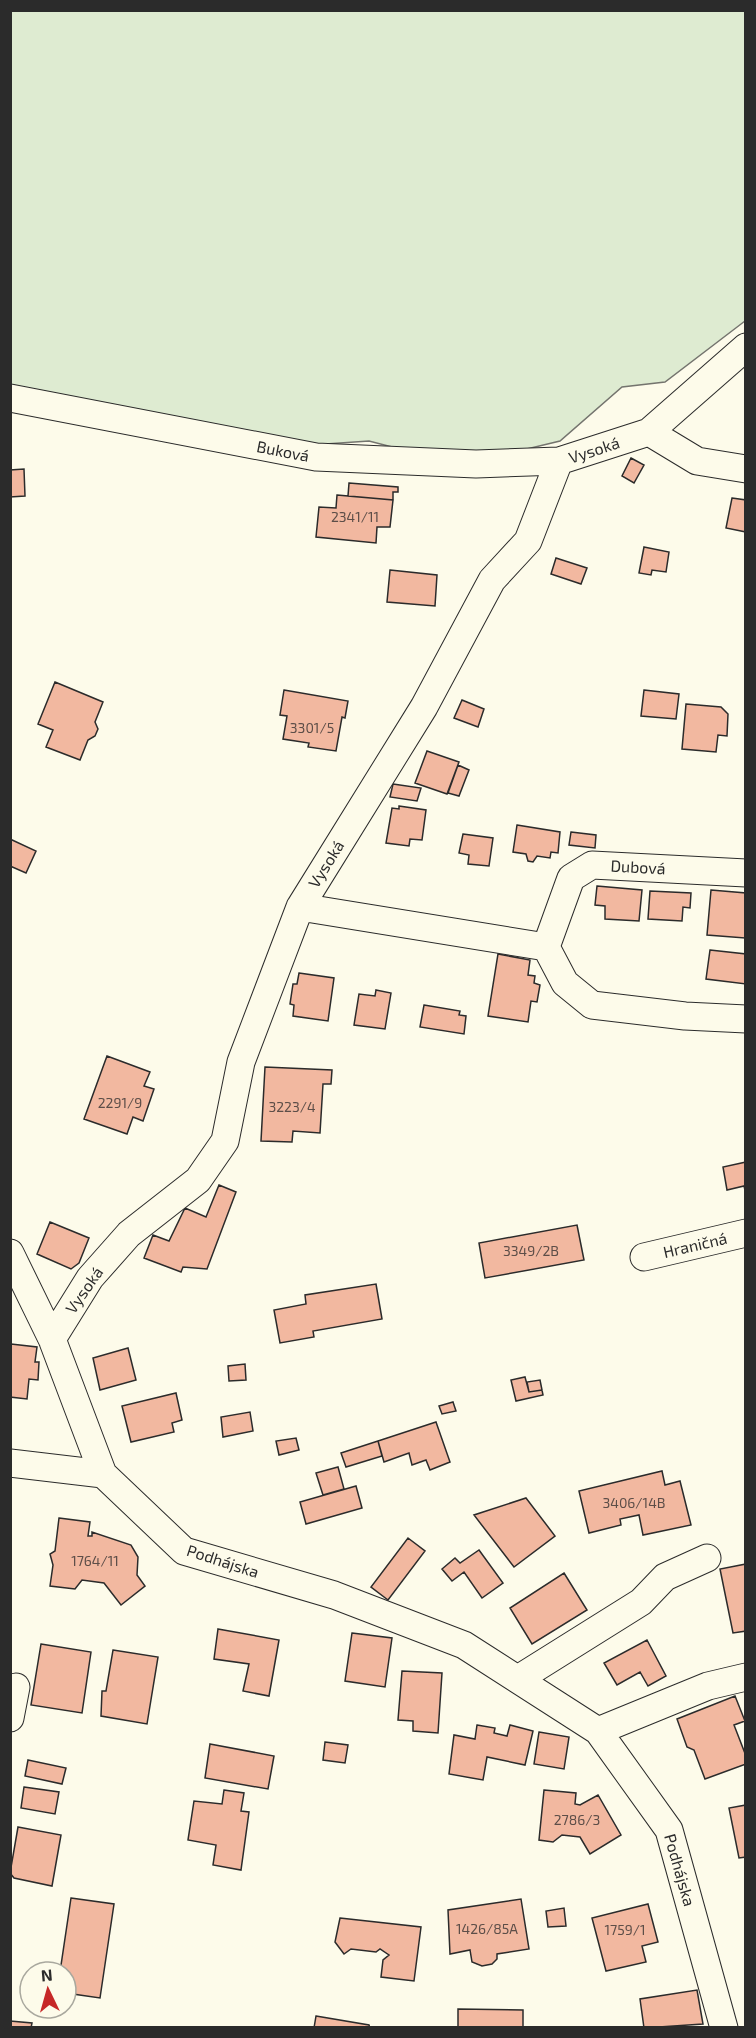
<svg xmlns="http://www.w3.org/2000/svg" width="756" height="2038" font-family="'Exo 2',sans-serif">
<rect width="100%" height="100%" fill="#fdfbea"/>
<path fill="#deebd1" stroke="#74746e" stroke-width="1.5" d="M10,11H745V321L665,382L622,387L560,441L493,457L423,455L369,441L311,445L11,388Z"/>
<path fill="#f2b8a0" stroke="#2b2b2b" stroke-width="1.5" d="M631,458L644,465L634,483L622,476Z
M24,469L25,496L10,497V470Z
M349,483L398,487V492H393V500L348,496Z
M337,495L393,500L390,527H377L376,543L316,537L319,507L336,508Z
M732,498L746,500V532L726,528Z
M644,547L669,552L666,572L652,570L651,575L639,573Z
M556,558L587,568L581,584L551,574Z
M390,570L437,575L435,606L387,602Z
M55,682L103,702L95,722L98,729L95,736L88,740L80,760L46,747L53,730L38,724Z
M284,690L348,701L345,718L342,717L336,751L308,747L309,743L283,739L287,716L280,715Z
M644,690L679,694L676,719L641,716Z
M462,700L484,709L478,727L454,718Z
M686,704L721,707L728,714L727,736L718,735L716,752L682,749Z
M427,751L459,762L447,794L415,783Z
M458,765L469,770L459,796L448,793Z
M393,784L421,788L417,801L390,797Z
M399,806L426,810L422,840L410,839L409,846L386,843L392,808L399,809Z
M517,825L560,832L558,853L551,852L550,858L537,856L533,862L528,861L526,854L513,852Z
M571,832L596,835L595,848L569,845Z
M463,834L493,838L489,866L468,864L469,855L459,853Z
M10,839L36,851L26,873L10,866Z
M597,886L642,890L639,921L605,919V906L595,905Z
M711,890L746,893L745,938L707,935Z
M650,891L691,893L690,908L683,907L682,921L648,919Z
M710,950L746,954V984L706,979Z
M498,954L530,960L528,975L535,976L534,983L540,985L537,1002L531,1001L528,1022L488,1016Z
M299,973L334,978L328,1021L293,1016L294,1005L290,1004L293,984H297Z
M376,990L391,993L385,1029L354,1025L359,994L375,996Z
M424,1005L460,1011L459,1015L466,1016L464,1034L420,1027Z
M107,1056L150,1072L144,1086L154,1089L143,1121L133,1117L127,1134L84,1119Z
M265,1067L332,1070L331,1084H323L320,1133L293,1131L292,1142L261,1141Z
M746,1162V1194L744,1186L727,1190L723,1167Z
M219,1185L236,1192L207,1269L183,1267L181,1272L144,1258L153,1235L169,1241L185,1208L206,1217Z
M50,1222L89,1238L79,1263L71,1269L37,1254Z
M577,1225L584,1260L485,1278L479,1243Z
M376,1284L382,1319L313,1331L314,1337L280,1343L274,1310L306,1304L305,1295Z
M11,1344L37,1347L35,1362H39L38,1380L29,1379L27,1399L10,1397Z
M128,1348L136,1380L100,1390L93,1358Z
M245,1364L246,1380L229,1381L228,1366Z
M525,1377L529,1392L542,1390L543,1395L516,1401L511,1380Z
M540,1380L542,1390L529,1392L527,1382Z
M176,1393L182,1420L172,1423L174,1432L131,1442L122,1406Z
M453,1402L456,1411L442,1414L439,1406Z
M250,1412L253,1431L223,1437L221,1417Z
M436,1422L450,1462L430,1470L426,1460L412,1465L409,1453L384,1462L378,1441Z
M296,1438L299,1450L279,1455L276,1441Z
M378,1441L382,1456L346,1467L341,1453Z
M338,1467L344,1489L323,1495L316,1473Z
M662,1471L665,1485L680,1481L691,1525L643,1535L639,1515L620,1519L621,1525L589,1533L579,1491Z
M356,1486L362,1508L306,1524L300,1502Z
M526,1498L555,1536L514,1567L474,1515Z
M59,1518L90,1522L88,1536H92V1532L131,1545L138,1557L137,1575L145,1586L121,1605L104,1583L82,1580L75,1589L50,1586L53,1565L50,1554L55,1551Z
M408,1538L425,1551L388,1600L371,1587Z
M479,1550L503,1583L482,1598L464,1572L452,1581L442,1569L455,1558L460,1563Z
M746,1564V1631L733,1633L720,1569Z
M564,1573L587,1610L532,1644L510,1608Z
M218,1629L279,1640L269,1696L243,1691L249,1664L214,1659Z
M352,1633L392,1638L385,1687L345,1681Z
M647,1640L666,1676L648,1686L640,1672L617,1685L604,1663Z
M41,1644L91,1652L82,1713L31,1705Z
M113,1650L158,1657L147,1724L101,1716L102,1691H106Z
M402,1671L442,1673L438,1733L413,1731V1721L398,1720Z
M735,1696L745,1721L734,1725L746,1756V1764L705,1779L694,1750L687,1747L677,1719Z
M477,1725L495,1728L494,1733L507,1736L510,1725L533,1731L525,1765L487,1757L483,1780L449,1774L454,1735L475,1739Z
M539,1732L569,1737L564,1769L534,1764Z
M325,1742L348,1745L345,1763L323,1760Z
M210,1744L274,1756L268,1789L205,1778Z
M28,1760L66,1768L62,1784L25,1776Z
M24,1787L59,1792L55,1814L21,1808Z
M224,1790L244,1793L241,1811L249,1812L241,1870L213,1865L216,1845L188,1840L194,1801L222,1804Z
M544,1790L576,1793L575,1804L580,1805L598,1795L621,1835L590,1854L580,1837L562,1835L553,1842L539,1840Z
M746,1805V1857L739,1858L729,1808Z
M18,1827L61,1835L52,1886L14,1878L10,1873Z
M71,1898L114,1904L100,1998L66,1993V1972H60Z
M521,1899L529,1949L497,1954V1959L492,1964L482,1966L472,1962L470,1950L450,1954L448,1910Z
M648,1904L658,1942L642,1946L646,1962L606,1971L592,1918Z
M564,1908L566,1926L548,1927L546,1911Z
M340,1918L421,1927L414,1981L381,1977L383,1960L389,1955L380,1949L376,1952L351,1949L344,1954L335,1942Z
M697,1990L703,2024L644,2028L640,1999Z
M458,2009L523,2010V2028H458Z
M316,2016L369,2025L370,2028H314Z
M10,2021L32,2023L31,2028H10Z"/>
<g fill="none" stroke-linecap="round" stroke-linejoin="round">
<g stroke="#2b2b2b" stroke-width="29">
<path id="minor" d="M10,398L316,457L476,464L559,461L649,432L746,347
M649,432L697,461L746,469
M300,907L546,947L565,983L592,1005L685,1016L746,1019
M546,947L571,878L592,865L746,873
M10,1253L52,1339L103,1474L184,1551L334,1595L464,1645L598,1731L669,1830L724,2028
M644,1257L746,1233
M52,1339L90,1278L129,1234L198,1180L225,1141L241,1062L300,907L424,707L492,580L528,541L559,461
M10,1463L103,1474
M518,1679L641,1602L665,1577L707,1558
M10,1718L16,1687
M598,1731L708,1686L746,1677"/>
</g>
<use href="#minor" stroke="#fdfbea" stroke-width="27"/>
</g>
<g text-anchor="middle" stroke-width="4.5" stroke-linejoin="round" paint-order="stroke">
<g font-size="14" fill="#5d4e48">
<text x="355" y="522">2341/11</text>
<text x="312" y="733">3301/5</text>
<text x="120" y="1108">2291/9</text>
<text x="292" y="1112">3223/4</text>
<text x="531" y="1256">3349/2B</text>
<text x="634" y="1508">3406/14B</text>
<text x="95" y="1566">1764/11</text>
<text x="577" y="1825">2786/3</text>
<text x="487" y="1934">1426/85A</text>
<text x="625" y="1935">1759/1</text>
</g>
<g font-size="16" fill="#2b2b2b" stroke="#fdfbea">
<text transform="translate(594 450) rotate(-18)" y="6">Vysoká</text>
<text transform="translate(283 451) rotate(11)" y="6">Buková</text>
<text transform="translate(326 864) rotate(-58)" y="6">Vysoká</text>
<text transform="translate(638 867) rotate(3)" y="6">Dubová</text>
<text transform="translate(695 1245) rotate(-13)" y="6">Hraničná</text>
<text transform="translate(84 1290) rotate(-55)" y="6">Vysoká</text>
<text transform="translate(223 1561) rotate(18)" y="6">Podhájska</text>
<text transform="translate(680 1870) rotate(74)" y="6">Podhájska</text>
</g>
</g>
<rect width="756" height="2038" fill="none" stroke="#2b2b2b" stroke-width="24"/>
<g transform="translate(48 1990) rotate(355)"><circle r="28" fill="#fdfbea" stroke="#a9a89e" stroke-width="1.5"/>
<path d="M0-4.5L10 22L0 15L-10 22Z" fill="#c62828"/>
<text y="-9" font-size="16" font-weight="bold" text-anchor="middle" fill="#2b2b2b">N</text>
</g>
</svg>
